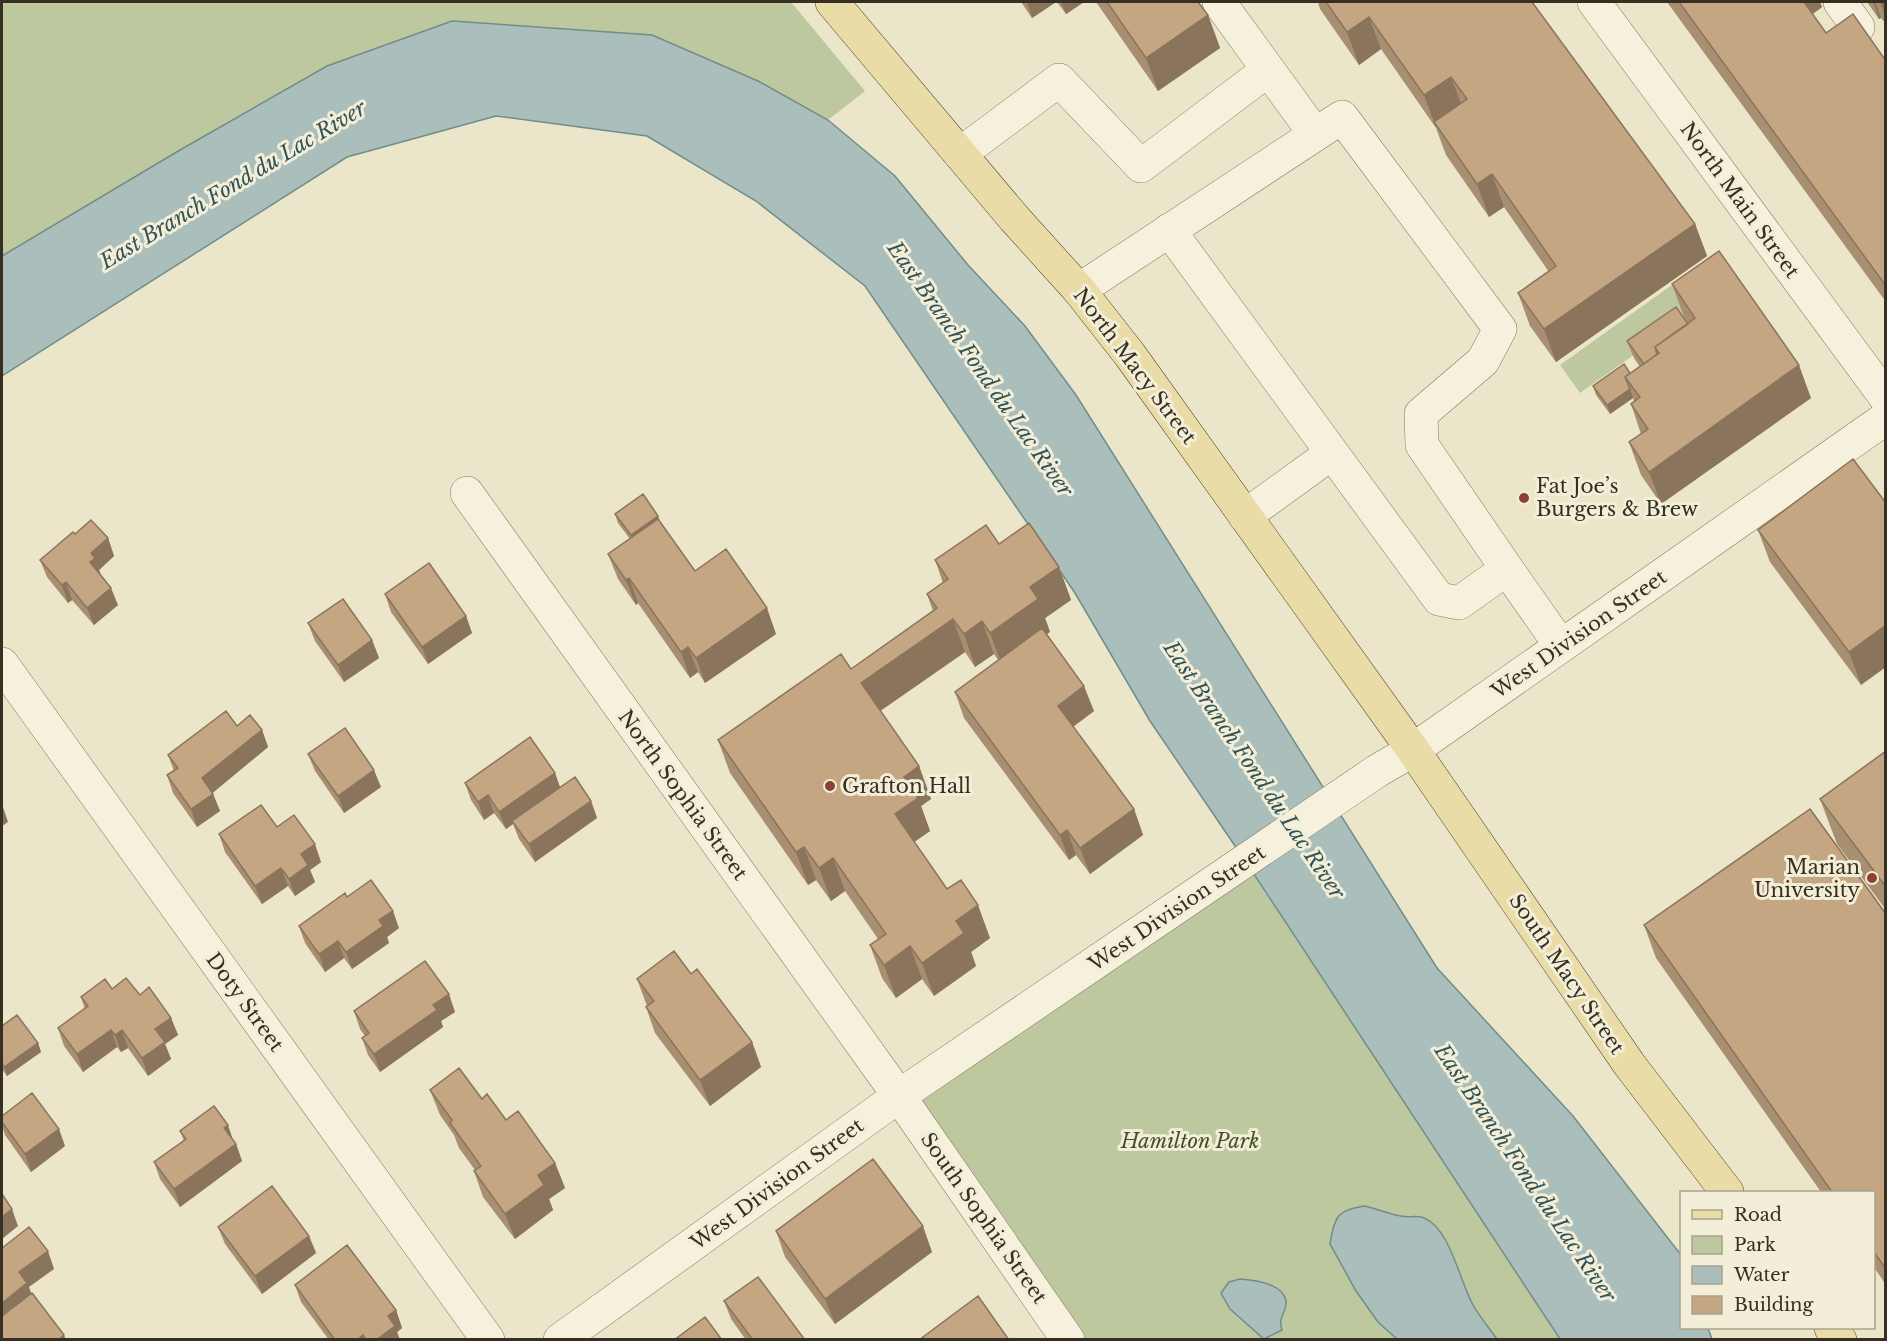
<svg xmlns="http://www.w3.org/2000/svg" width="1887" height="1341" font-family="'Libre Baskerville',serif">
<rect width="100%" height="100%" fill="#ebe5ca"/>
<path fill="#bec89e" d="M2,2H791L865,91L828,120L758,81L652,35L326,66L180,150L2,256Z
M1711,257L1731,286L1580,393L1560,365Z
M1246,862L1560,1339H1068L899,1096Z"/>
<path fill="#aabfbc" stroke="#718d89" stroke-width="1.5" d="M452,21L652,35L758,81L828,120L895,176L968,265L1025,326L1076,395L1437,968L1573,1116L1681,1255L1682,1328H1708L1712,1339H1560L1246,862L1150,721L1075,593L865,286L756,201L647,136L496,116L347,157L2,376V256L180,150L327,66Z
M1365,1206C1377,1209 1389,1214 1401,1216C1408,1218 1417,1215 1424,1218C1450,1228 1460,1282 1473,1305C1480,1317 1489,1328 1497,1339H1397L1378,1322L1356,1291L1330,1244C1335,1217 1336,1210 1365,1206Z
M1240,1279C1254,1280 1283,1283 1286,1301C1287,1308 1282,1314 1281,1320C1280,1324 1281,1327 1282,1330L1264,1339L1230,1309L1221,1293L1229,1282Z"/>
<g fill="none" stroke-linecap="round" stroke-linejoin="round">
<g stroke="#857860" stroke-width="34">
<path id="minor" d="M1219,2L1315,134
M1594,2L1886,398
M1840,2L1858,27
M960,154L1059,80L1141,166L1268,70
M1079,290L1342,117L1500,329L1483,361L1421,414L1422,445L1507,569L1459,603L1439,599L1169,230
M467,493L899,1096L1068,1340
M1245,516L1332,453
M1507,569L1561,646
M2,664L488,1340
M560,1340L899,1096L1377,771L1413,750L1886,418"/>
</g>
<g stroke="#544633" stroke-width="34">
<path id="major" d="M832,2L1014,218L1079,290L1130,355L1413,750L1629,1064L1727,1192
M1831,1328L1840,1340"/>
</g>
<use href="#minor" stroke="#f6f1dc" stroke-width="33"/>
<use href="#major" stroke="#e9dca6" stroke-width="33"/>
</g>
<path fill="#a98f71" d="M1021,2H1056L1032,18Z
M1057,2H1084L1066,14Z
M1096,2H1198L1208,15L1220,48L1158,91Z
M1318,2H1532L1695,224L1707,256L1556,362L1530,326L1518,293L1549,272L1504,207L1489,217L1446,155L1436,128L1381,49L1359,65L1320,9Z
M1667,2H1820L1822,7L1813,14L1826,33L1886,61V302Z
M1867,2H1886V24L1881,18L1879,19Z
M1672,284L1811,398L1661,504L1641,475L1629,442L1641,434L1631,404L1634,401L1633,398L1610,414L1596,395L1593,386L1630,373L1640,367L1634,358L1627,341L1688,323L1684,317Z
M1853,459L1861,685L1770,562L1758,530Z
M615,514L658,516L660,522L695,571L776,634L705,683L698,672L690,678L638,603L636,605L618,579L608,554L630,539L618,523Z
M75,534L108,538L114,556L99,570L101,576L118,605L94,625L72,600L68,603L47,577L40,560Z
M999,544L1059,567L1071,600L1045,618L1050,632L1046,634L1094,711L1073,727L1134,809L1143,835L1090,874L1076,855L1069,860L964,718L955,692L998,660L994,654L975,667L965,652L880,711L919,766L931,799L921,806L930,831L914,842L947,889L990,938L971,952L976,966L934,996L922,979L896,998L882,978L870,945L878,939L845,891L831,901L816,880L808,885L730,773L718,740L851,669L933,611L927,594L943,583L935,560Z
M385,594L466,616L472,633L428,664L391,612Z
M308,623L372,640L379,658L344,682L315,641Z
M237,726L262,730L268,747L212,792L220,811L197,827L173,793L167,775L174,771L168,755Z
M1886,751V910L1837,844L1820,799Z
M308,754L381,787L344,813L315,771Z
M555,773L560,788L591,801L597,818L535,862L519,839L513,824L506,829L494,813L484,820L471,800L465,783Z
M277,827L321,862L310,870L315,882L295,896L288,886L262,904L225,852L219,834Z
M347,897L399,928L387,937L389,943L352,969L344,958L325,972L305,943L299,926Z
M1886,914V1285L1874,1267V1192H1821L1656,958L1644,925Z
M691,974L752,1042L761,1067L710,1106L655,1033L646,1007L647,1006L637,979Z
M112,989L140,995L171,1018L178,1035L165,1044L171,1059L148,1076L128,1048L121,1052L117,1047L83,1072L64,1046L58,1028L85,1009L81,997Z
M354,1011L455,1012L441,1021L443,1027L380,1072L368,1055L362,1038L365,1036L360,1029Z
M2,1026L38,1043L41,1052L7,1076L2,1069Z
M430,1090L482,1099L555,1163L565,1188L549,1199L553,1210L515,1239L483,1197L474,1171L475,1170L459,1148L454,1135L440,1115Z
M2,1116L65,1146L31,1172L5,1135L2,1126Z
M180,1131L234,1141L236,1144L242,1161L180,1207L160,1179L154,1162L184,1141Z
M218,1227L309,1236L316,1253L262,1294L225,1244Z
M776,1231L932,1252L835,1324L785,1257Z
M295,1285L396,1310L402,1328L397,1332L400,1340H329L301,1302Z
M724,1301L805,1340H746L731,1319Z"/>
<path fill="#8a745c" d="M1027,2H1056L1032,18Z
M1061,2H1084L1066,14Z
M1799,2H1820L1822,7L1805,19Z
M1873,2H1875L1881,18L1879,19Z
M1880,2H1886V18Z
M1208,15L1220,48L1158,91L1146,58Z
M1369,17L1381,49L1359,65L1347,32Z
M1451,77L1463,109L1434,122L1424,95Z
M1492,174L1504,207L1489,217L1477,184Z
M1695,224L1707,256L1556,362L1544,329Z
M1799,365L1811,398L1661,504L1649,472Z
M1630,389L1633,398L1610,414L1607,405Z
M658,516L661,525L634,544L631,535Z
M108,538L114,556L99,570L101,575L96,580L90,562L91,553Z
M1059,567L1071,600L1045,618L1050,632L1002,666L990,633L1030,587Z
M629,578L638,603L636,605L626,580Z
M66,582L72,600L68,603L62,585Z
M111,588L118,605L94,625L87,608Z
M767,608L776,634L705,683L696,658Z
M466,616L472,633L428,664L422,647Z
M953,619L965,652L873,716L861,683Z
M982,621L994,654L975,667L964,634Z
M1886,625V667L1861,685L1849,652Z
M372,640L379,658L344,682L338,665Z
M688,647L698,672L690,678L681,652Z
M1084,686L1094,711L1067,731L1058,706Z
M262,730L268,747L209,796L202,778Z
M919,766L931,799L921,806L930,831L907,847L895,814L904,777Z
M374,770L381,787L344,813L338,796Z
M555,773L561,790L512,821L513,824L506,829L499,812Z
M213,794L220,811L197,827L191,809Z
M488,795L494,813L484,820L478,802Z
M591,801L597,818L535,862L529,844Z
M2,804L8,822L2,826Z
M1134,809L1143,835L1090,874L1080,848Z
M1067,830L1076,855L1069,860L1060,835Z
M315,844L321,862L310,870L315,882L295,896L289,879L301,854Z
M804,847L816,880L808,885L796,852Z
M833,858L845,891L831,901L819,868Z
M281,868L288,886L262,904L255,886Z
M978,905L990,938L971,952L976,966L934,996L922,963L956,921Z
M393,911L399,928L387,937L389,943L352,969L346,952L379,920Z
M338,941L344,958L325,972L319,954Z
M910,946L922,979L896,998L884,965Z
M449,994L455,1012L441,1021L443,1027L380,1072L374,1054L433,1005Z
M171,1018L178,1035L165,1044L171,1059L148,1076L142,1058L155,1029Z
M111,1030L117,1047L83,1072L77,1054Z
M122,1030L128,1048L121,1052L115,1035Z
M752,1042L761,1067L710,1106L700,1080Z
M38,1043L41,1052L7,1076L4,1067Z
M228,1125L234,1143L224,1128Z
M59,1129L65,1146L31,1172L25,1154Z
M236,1144L242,1161L180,1207L174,1189Z
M555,1163L565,1188L549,1199L553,1210L515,1239L505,1214L538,1175Z
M12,1209L18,1226L2,1239V1217Z
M923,1226L932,1252L835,1324L825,1299Z
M309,1236L316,1253L262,1294L255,1276Z
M48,1251L54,1269L29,1287L34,1301L2,1325V1303L19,1272Z
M396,1310L402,1328L397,1332L400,1340H376L388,1316Z
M64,1335L66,1340H58Z
M363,1335L364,1340H357Z"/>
<path fill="#c5a683" stroke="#8a745c" stroke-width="1.5" d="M1107,2H1198L1208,15L1146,58Z
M1326,2H1532L1695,224L1544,329L1518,293L1556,266L1492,174L1477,184L1434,122L1467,99L1451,77L1424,95L1369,17L1347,32Z
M1679,2H1804L1826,33L1853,14L1886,61V286Z
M1719,251L1799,365L1649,472L1629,442L1648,429L1631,404L1640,397L1625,377L1659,353L1655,347L1695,318L1672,284Z
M1676,307L1688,324L1655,347L1657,354L1644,364L1627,341Z
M1624,364L1630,373L1625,377L1630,389L1607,405L1593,386Z
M1853,459L1886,503V625L1849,652L1758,530Z
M643,494L658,516L631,535L615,514Z
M658,519L695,571L726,549L767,608L696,658L688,647L681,652L629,578L626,580L608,554Z
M91,520L108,538L91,553L95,558L90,562L111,588L87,608L66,582L62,585L40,560L73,532L75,534Z
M1029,523L1059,567L1030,587L1038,599L990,633L982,621L964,634L953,619L861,683L919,766L904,777L918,798L895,814L947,889L961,880L978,905L956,921L964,933L922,963L910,946L884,965L870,945L886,934L833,858L819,868L804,847L796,852L718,740L841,654L851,669L937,608L927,594L948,579L935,560L986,525L999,544Z
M429,563L466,616L422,647L385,594Z
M343,599L372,640L338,665L308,623Z
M1042,628L1084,686L1058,706L1134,809L1080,848L1067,830L1060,835L955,692Z
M226,711L237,726L250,715L262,730L202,778L213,794L191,809L167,775L178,768L168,755Z
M345,728L374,770L338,796L308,754Z
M530,737L555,773L499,812L488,795L478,802L465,783Z
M1886,751V887L1820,799Z
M575,777L591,801L529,844L512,821Z
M261,805L277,827L294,815L315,844L301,854L308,865L289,879L281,868L255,886L219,834Z
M1810,809L1886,914V1269L1874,1252V1192H1832L1644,925Z
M371,880L393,911L379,920L383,926L346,952L338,941L319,954L299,926L345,893L347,897Z
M674,951L691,974L697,969L752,1042L700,1080L646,1007L654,1001L637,979Z
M425,961L449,994L433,1005L437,1010L374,1054L362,1038L369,1033L354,1011Z
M126,978L140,995L149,987L171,1018L155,1029L165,1042L142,1058L122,1030L115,1035L111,1030L77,1054L58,1028L88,1006L81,997L105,979L112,989Z
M17,1015L38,1043L4,1067L2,1064V1026Z
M459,1068L482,1099L487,1094L506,1120L518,1111L555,1163L538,1175L544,1185L505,1214L474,1171L481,1166L450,1123L452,1120L430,1090Z
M32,1093L59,1129L25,1154L2,1122V1116Z
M214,1106L228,1125L224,1128L236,1144L174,1189L154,1162L186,1139L180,1131Z
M873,1159L923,1226L825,1299L776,1231Z
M272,1186L309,1236L255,1276L218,1227Z
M2,1194L12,1209L2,1217Z
M29,1227L48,1251L19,1272L27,1283L2,1303V1248Z
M347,1245L396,1310L388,1316L395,1326L376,1340H366L363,1335L357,1340H335L295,1285Z
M758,1277L805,1340H753L724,1301Z
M32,1293L64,1335L58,1340H2V1316Z
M978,1296L1009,1340H919Z
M705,1317L722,1340H674Z"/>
<g fill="#8f3f35" stroke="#f3eed8" stroke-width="2">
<circle cx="1524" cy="498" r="6"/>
<circle cx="830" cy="786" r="6"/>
<circle cx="1872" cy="878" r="6"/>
</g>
<g text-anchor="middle" stroke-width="6" stroke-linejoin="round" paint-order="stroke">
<g font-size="20" fill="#372f22" stroke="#f3eed8">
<text transform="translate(1740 200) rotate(54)" y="7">North Main Street</text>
<text transform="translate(1135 366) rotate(53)" y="7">North Macy Street</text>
<text transform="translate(1579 634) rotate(-35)" y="7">West Division Street</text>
<text transform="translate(683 795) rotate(54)" y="7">North Sophia Street</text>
<text transform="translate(1177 908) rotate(-34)" y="7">West Division Street</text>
<text transform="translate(1567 974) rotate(56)" y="7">South Macy Street</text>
<text transform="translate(245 1002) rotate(54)" y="7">Doty Street</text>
<text transform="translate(777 1184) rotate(-36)" y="7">West Division Street</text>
<text transform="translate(984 1218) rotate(55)" y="7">South Sophia Street</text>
</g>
<g font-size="20" fill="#372f22" stroke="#f3eed8" text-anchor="start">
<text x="1536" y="493">Fat Joe’s<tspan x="1536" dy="23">Burgers &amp; Brew</tspan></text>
<text x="842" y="793">Grafton Hall</text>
<text x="1860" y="874" text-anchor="end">Marian<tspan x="1860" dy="23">University</tspan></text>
</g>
<g font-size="20" font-style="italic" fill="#43522a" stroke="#f3eed8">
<text x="1190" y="1148">Hamilton Park</text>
</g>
<g font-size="21" font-style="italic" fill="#335456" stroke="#f3eed8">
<text transform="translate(233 185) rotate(-31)" y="7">East Branch Fond du Lac River</text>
<text transform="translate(980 369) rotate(55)" y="7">East Branch Fond du Lac River</text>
<text transform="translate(1254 770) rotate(56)" y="7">East Branch Fond du Lac River</text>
<text transform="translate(1525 1173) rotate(56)" y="7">East Branch Fond du Lac River</text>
</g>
</g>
<rect width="1887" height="1341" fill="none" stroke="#372f22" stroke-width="6"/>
<rect x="1680" y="1191" width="195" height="138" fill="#f3eed8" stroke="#a8a28f" stroke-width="1.5"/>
<rect x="1692" y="1210" width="30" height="9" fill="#e9dca6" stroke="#a8a28f" stroke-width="1.5"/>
<text x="1734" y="1221" font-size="18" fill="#372f22">Road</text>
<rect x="1692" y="1236" width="30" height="18" fill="#bec89e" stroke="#a8a28f" stroke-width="1.5"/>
<text x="1734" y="1251" font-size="18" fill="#372f22">Park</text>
<rect x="1692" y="1266" width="30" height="18" fill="#aabfbc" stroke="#a8a28f" stroke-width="1.5"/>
<text x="1734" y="1281" font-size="18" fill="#372f22">Water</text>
<rect x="1692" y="1296" width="30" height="18" fill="#c5a683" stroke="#a8a28f" stroke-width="1.5"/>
<text x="1734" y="1311" font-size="18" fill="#372f22">Building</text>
</svg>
